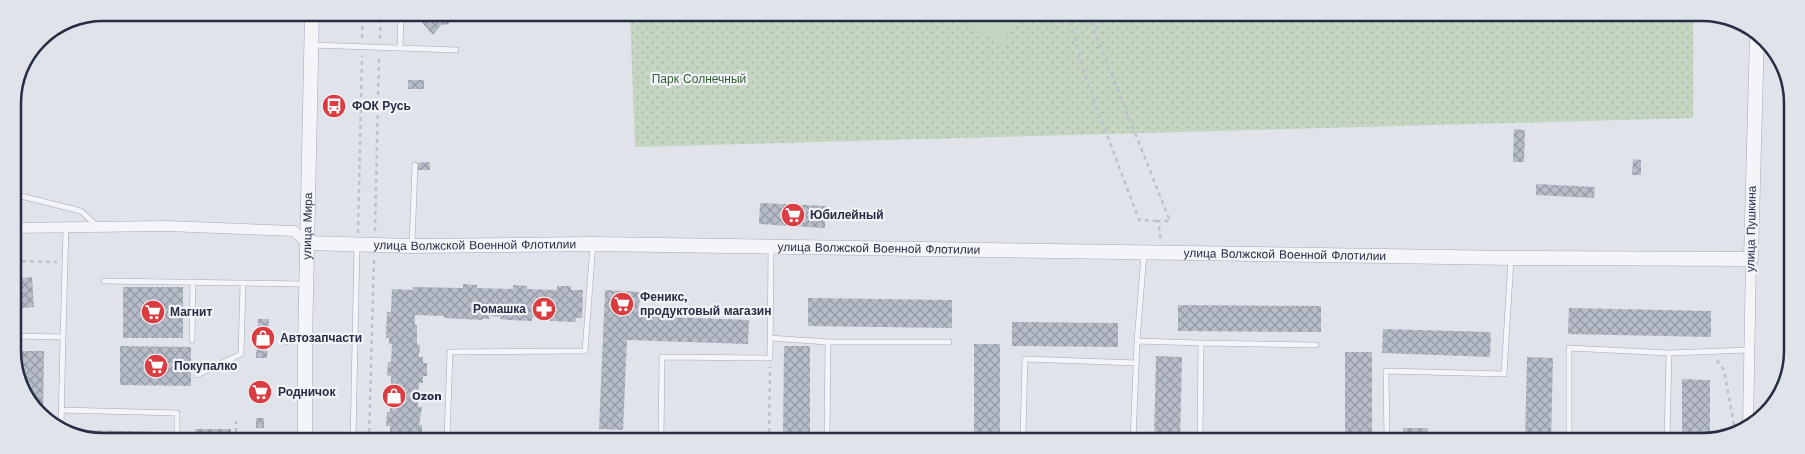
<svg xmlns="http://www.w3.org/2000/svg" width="1805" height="454" font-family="'Work Sans',sans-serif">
<defs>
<pattern id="grass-dots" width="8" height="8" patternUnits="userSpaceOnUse" patternTransform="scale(1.25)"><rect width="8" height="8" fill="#c4d5c1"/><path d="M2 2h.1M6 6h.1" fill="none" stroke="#a8b7a7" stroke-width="1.8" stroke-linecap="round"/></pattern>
<pattern id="building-cross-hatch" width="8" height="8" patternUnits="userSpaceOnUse" patternTransform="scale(1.25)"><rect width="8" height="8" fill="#b7bcc9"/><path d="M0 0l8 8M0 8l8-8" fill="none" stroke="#9599a5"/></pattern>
</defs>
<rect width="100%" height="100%" fill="#e1e3eb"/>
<path fill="url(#grass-dots)" d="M630,13L1693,14V118L635,147Z"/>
<path fill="#c4d5c1" d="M951,13L1021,14L1002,46Z"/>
<path fill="url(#building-cross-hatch)" d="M419,13H449V24L441,25L433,35L419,19Z
M408,80H424V89H408Z
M1514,129L1525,130L1524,162H1513Z
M1633,159L1641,160V175H1632Z
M430,162V170H416L415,163Z
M1536,184L1595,187L1594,198L1536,195Z
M760,203L826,206L825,228L759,224Z
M32,277L34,307L14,309V279Z
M463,284L477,285V288L513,289V285L527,286V289L557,290V286H571V290H583L582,318H576V322L550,321V318L532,317V321L507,320L500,319L501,317L489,316V319H482V320L444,318V316L415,315V325H417V344L420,345L419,357H423V363H427V376H423V383H419L418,407H422L419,425H422V433H418V440H390V426H386L387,412H390L391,376H387L388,362H391L392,344H389V338H386L387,312H391L392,289L412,290L413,287L463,288Z
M123,287H183V338H123Z
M605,290L640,292L639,316L749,320L748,344L627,340L623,430L599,429Z
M808,298L952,300V328L808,326Z
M1178,305L1321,306V332L1178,331Z
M1569,308L1711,311V337L1568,334Z
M258,319H269L267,358H256Z
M1012,322L1118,323V347L1012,346Z
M1383,329L1491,332L1490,357L1382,353Z
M974,344H1000V436H974Z
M120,346L191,347V386L120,385Z
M784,346H810V440H783Z
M18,351H44L43,417L39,415L17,374Z
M1345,352H1372V441H1345Z
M1156,356L1182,357L1180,441H1154Z
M1527,357L1553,358L1551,441H1525Z
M1682,379L1710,380V440L1682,441Z
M256,380H265L264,404H255Z
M256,418H264V428H256Z
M1403,428H1428V441H1403Z
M195,429H231V440H195Z
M79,430L164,432V440H86L79,436Z"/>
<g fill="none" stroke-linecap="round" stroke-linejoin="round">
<g stroke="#a5a9b6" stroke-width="6">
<path id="service" d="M312,45L456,50
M400,48L401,13
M13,194L81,211L97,226
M412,244L415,165
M104,281L306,284
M14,336L63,337L61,427
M63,337L66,228
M770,338L828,342H949
M192,340L193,282
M1137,341L1201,343
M197,375L241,354L243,283
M61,410L177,413V440
M1023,434L1025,359L1137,363
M353,440L357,245
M447,440L450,352L585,351L593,244
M661,440L662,357L770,358L771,248
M827,440L828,342
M1133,441L1137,341L1144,254
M1200,441L1201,343L1316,345
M1387,441L1386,371L1504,374L1511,259
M1569,441V348L1669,353L1749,350
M1667,441L1669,353"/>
</g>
<g stroke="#a5a9b6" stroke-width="11">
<path id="minor" d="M13,228L167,226L294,231L307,243
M1748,425L1751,259"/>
</g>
<g stroke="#a5a9b6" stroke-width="15">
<g id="tertiary">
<path id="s1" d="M307,243L412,246L593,244L1511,258L1751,259L1757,34"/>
<path id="s2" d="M305,440V345L312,13"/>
</g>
</g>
<path stroke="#bfc1ca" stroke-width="2.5" stroke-dasharray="4 4" stroke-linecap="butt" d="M1068,14L1086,79L1139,220L1158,221
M1089,14L1094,30L1170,221H1158L1161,241
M362,38L363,13
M380,39L381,13
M375,231L379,57
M358,233L362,56
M14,261L57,262
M285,344H293
M1717,360L1724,370L1734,425
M236,440V421
M369,440L374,257
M769,440L770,367"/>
<use href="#service" stroke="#f4f5f9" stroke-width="5"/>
<use href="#minor" stroke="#f4f5f9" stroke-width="10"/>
<use href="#tertiary" stroke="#f4f5f9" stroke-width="14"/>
</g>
<defs>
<g id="bus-disc" transform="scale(1.25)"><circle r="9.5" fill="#da3c40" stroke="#f1f3f8"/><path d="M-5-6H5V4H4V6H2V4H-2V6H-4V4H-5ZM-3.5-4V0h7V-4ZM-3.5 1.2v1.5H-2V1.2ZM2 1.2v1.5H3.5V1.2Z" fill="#fff"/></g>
<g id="supermarket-disc" transform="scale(1.25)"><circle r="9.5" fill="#da3c40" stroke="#f1f3f8"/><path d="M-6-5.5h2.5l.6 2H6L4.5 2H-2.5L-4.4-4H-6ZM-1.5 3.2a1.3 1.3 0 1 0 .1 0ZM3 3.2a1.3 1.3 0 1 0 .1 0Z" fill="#fff"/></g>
<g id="pharmacy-disc" transform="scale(1.25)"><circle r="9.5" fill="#da3c40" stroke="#f1f3f8"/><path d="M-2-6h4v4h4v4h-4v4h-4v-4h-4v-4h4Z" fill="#fff"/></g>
<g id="shop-disc" transform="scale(1.25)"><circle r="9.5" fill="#da3c40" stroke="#f1f3f8"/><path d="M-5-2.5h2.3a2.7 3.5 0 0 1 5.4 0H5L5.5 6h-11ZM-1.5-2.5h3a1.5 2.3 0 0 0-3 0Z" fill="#fff"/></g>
</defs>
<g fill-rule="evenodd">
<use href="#bus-disc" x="334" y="106"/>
<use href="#supermarket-disc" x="793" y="215"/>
<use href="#supermarket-disc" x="622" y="304"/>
<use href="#pharmacy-disc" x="544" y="309"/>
<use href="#supermarket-disc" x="153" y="312"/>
<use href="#shop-disc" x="263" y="338"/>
<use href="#supermarket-disc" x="156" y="366"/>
<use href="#supermarket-disc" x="260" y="392"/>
<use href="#shop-disc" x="394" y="396"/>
</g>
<g text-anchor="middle" stroke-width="4.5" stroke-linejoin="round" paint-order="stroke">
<g font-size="12" fill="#366134" stroke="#f1f3f8">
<text x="699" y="83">Парк Солнечный</text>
</g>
<g font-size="12" font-weight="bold" fill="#272e44" stroke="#f1f3f8" text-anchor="start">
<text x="352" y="110">ФОК Русь</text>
<text x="810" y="219">Юбилейный</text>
<text x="640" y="301">Феникс,<tspan x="640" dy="14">продуктовый магазин</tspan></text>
<text x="526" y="313" text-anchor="end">Ромашка</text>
<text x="170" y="316">Магнит</text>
<text x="280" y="342">Автозапчасти</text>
<text x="174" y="370">Покупалко</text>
<text x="278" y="396">Родничок</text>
<text x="412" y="400">Ozon</text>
</g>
<g font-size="12" fill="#272e44" stroke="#f1f3f8">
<text dy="4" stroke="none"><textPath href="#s2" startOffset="214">улица Мира</textPath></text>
<text transform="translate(1751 229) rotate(-89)" y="4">улица Пушкина</text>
<text dy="4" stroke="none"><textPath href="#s1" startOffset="168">улица Волжской Военной Флотилии</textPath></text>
<text dy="4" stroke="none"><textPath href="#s1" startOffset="572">улица Волжской Военной Флотилии</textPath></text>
<text dy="4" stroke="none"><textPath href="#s1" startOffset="978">улица Волжской Военной Флотилии</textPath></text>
</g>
</g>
<path d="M0 0H1805V454H0ZM103 21H1702A82 82 0 0 1 1784 103V351A82 82 0 0 1 1702 433H103A82 82 0 0 1 21 351V103A82 82 0 0 1 103 21Z" fill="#e1e3ea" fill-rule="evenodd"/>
<path fill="none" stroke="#272e44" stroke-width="2.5" d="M103 21H1702A82 82 0 0 1 1784 103V351A82 82 0 0 1 1702 433H103A82 82 0 0 1 21 351V103A82 82 0 0 1 103 21Z"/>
</svg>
